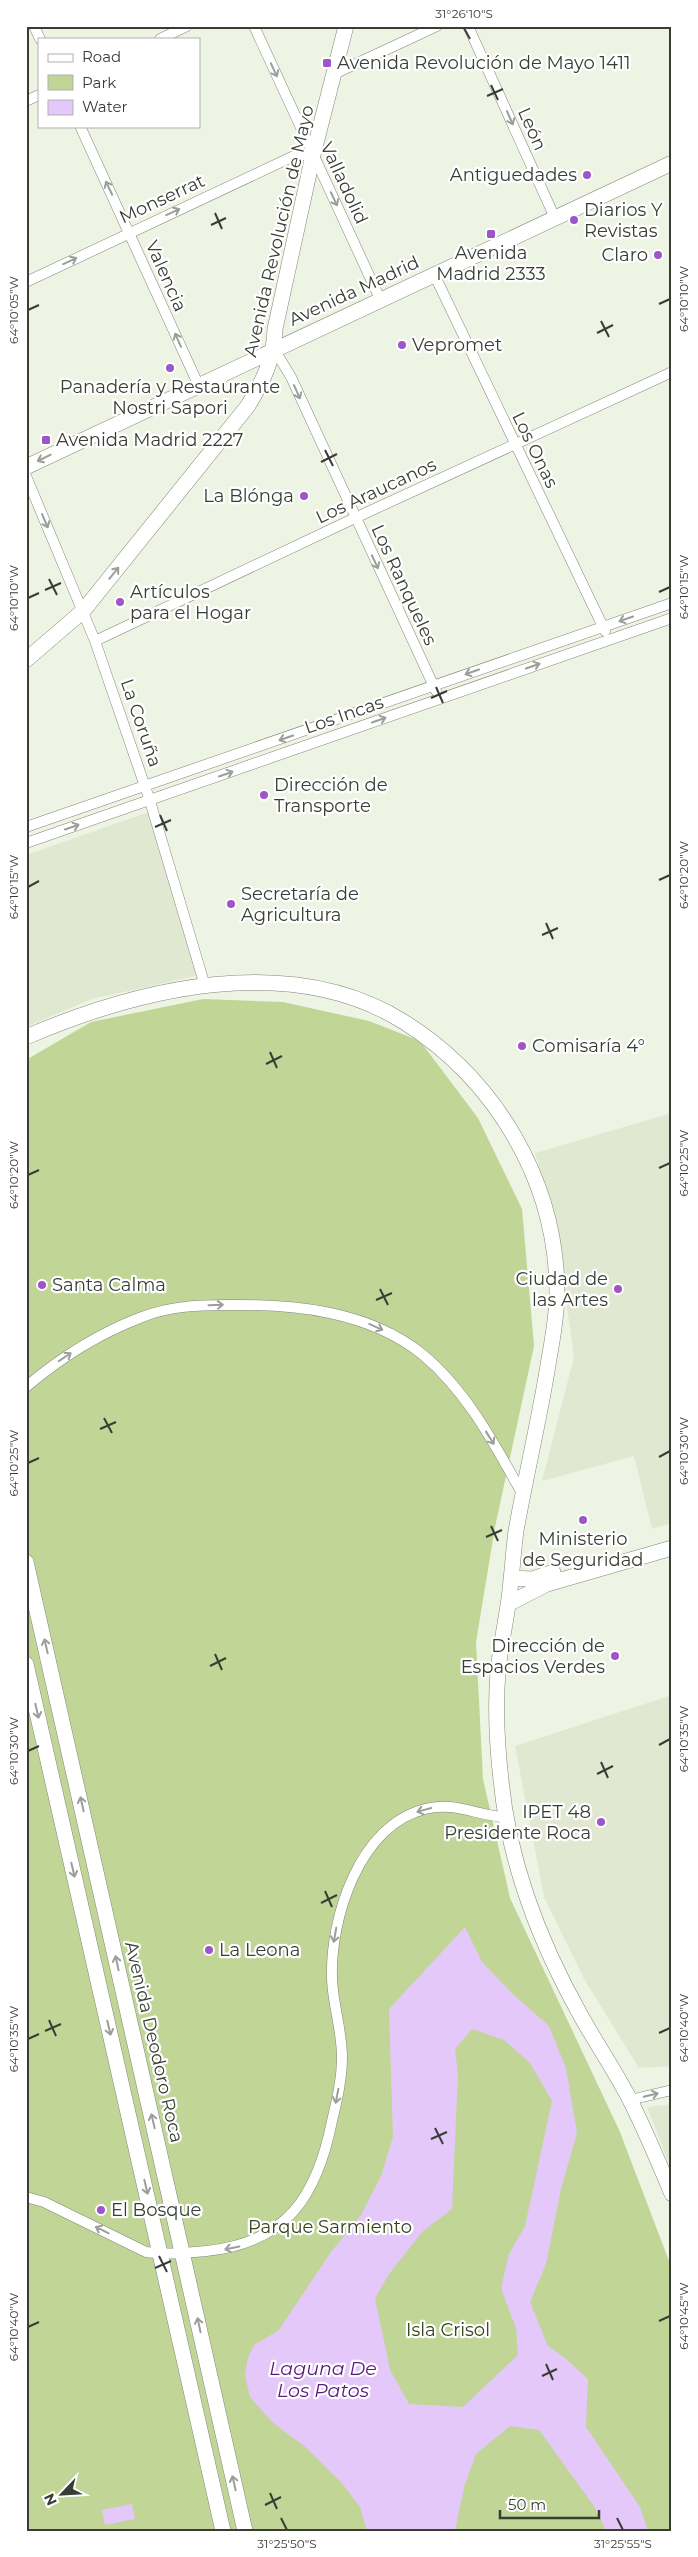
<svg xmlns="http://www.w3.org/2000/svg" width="698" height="2557" font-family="Montserrat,sans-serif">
<rect width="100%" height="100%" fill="#eef4e3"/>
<path fill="#e1e8d1" d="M149,812L200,975L92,999L26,1027V855Z
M672,1113V1523L652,1529L634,1456L542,1481L574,1357L555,1221L535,1153Z
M672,1695V2066L639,2068L584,1979L544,1897L515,1746Z
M672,2104V2172L647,2107Z"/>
<path fill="#c1d597" d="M203,999L283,1002L369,1021L420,1041L478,1118L522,1209L534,1346L495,1527L476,1642L483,1779L510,1898L620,2132L672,2269V2531H26V1060L91,1022Z"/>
<path fill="#e4c8fa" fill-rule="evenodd" d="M465,1927L482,1962L515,1996L549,2026L566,2068L577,2133L561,2189L546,2264L530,2302L548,2346L565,2358L588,2379L586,2427L640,2507L648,2531H606L594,2506L539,2430L510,2426L476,2454L464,2487L455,2531H367L360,2507L341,2482L304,2446L272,2422L250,2397L245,2375L248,2357L255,2344L278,2331L331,2252L361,2215L381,2176L393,2137L389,2009ZM472,2029L504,2040L530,2063L552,2101L525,2226L509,2254L501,2288L516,2328L518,2355L463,2407L409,2404L390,2370L375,2298L389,2274L423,2231L452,2209L458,2074L455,2049Z
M132,2504L135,2519L105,2525L102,2510Z"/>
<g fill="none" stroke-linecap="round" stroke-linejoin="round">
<g stroke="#828778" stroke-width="11">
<path id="street" d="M34,26L40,39
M254,26L380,299
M468,26L555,218
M160,39L187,26
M334,74L437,26
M26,101L39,95
M80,126L198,384
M434,274L605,631
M26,282L296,155H313
M274,349L291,377L436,691
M26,476L95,641L150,801L205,986
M95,641L355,518L672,372
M26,827L672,603
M26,843L672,618
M26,1387C61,1357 100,1333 142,1317C170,1306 199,1305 228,1305C295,1304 368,1311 422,1354C467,1391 495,1445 523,1495
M630,2100L672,2090
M26,2197L44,2202L146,2252C166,2255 185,2253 206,2251C287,2243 317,2196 332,2121C337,2100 342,2079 342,2057C342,2031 333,2005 332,1979C330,1918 359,1826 425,1809C453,1801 478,1816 506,1817"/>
</g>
<g stroke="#828778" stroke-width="16">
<path id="secondary" d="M26,467L672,163
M26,660L83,611L247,407C263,382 274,359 275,329L313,155L346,26
M26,1037C140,988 291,951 404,1022C496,1080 557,1182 557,1293C557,1315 553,1337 549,1359C540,1417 526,1474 516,1531C513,1553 512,1576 509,1598C506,1622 500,1647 498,1672C495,1708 497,1745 501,1780C509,1864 540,1943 581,2016C597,2045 616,2072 631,2102C646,2132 659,2163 672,2194
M26,1562L245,2531
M511,1578L532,1579L553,1572
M508,1604L547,1584L672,1548
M26,1664L223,2531"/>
</g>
<use href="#street" stroke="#fff" stroke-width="10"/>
<use href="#secondary" stroke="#fff" stroke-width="15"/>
</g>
<defs><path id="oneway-shaft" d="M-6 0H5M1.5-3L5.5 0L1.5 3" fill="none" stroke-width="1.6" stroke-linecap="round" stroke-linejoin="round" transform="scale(1.25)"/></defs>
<g stroke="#9c9e9a">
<use href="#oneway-shaft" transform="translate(274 70) rotate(65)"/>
<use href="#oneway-shaft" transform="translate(510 118) rotate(66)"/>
<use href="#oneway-shaft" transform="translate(109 188) rotate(-115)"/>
<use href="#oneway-shaft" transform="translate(334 199) rotate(65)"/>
<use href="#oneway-shaft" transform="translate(173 212) rotate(-25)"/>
<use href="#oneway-shaft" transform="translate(70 261) rotate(-25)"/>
<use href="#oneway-shaft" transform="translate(178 340) rotate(-114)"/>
<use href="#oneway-shaft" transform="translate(297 392) rotate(66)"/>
<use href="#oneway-shaft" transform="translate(44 458) rotate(154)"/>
<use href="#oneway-shaft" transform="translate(45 521) rotate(67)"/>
<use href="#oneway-shaft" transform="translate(375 562) rotate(65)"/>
<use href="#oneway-shaft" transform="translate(114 573) rotate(-51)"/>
<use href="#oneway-shaft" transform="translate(626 619) rotate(161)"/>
<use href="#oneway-shaft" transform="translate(533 666) rotate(-19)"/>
<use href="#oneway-shaft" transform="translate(472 672) rotate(161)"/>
<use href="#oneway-shaft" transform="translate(379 720) rotate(-19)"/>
<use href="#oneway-shaft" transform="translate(286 738) rotate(161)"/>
<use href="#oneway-shaft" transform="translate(226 774) rotate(-19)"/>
<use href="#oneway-shaft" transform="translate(72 827) rotate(-19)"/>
<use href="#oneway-shaft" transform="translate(216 1305) rotate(-2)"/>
<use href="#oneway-shaft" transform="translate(376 1327) rotate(24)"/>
<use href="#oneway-shaft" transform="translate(65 1357) rotate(-34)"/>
<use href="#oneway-shaft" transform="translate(490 1438) rotate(58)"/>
<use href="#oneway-shaft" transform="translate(46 1646) rotate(-103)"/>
<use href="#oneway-shaft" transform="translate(37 1711) rotate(77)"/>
<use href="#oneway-shaft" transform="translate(82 1804) rotate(-103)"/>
<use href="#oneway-shaft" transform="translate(424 1810) rotate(165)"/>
<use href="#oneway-shaft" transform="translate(73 1870) rotate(77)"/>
<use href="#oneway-shaft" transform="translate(335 1935) rotate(100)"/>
<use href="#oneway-shaft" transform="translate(117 1963) rotate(-102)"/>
<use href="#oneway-shaft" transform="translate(109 2028) rotate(77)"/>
<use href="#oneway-shaft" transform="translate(651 2095) rotate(-14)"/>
<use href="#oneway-shaft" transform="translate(337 2096) rotate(101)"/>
<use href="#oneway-shaft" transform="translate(153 2121) rotate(-103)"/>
<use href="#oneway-shaft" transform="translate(146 2187) rotate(77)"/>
<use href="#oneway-shaft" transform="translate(102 2230) rotate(-153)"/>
<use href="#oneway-shaft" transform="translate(232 2248) rotate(168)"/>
<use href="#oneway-shaft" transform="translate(199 2325) rotate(-102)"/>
<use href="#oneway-shaft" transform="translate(234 2483) rotate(-103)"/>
</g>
<path fill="none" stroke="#3a3d36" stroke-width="2" d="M464,28L470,39M491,85L498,100M487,96L503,89M215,213L222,229M211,225L226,218M659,304L670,299M28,310L39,305M601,321L609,337M597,333L613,325M325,450L333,466M321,462L337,454M49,579L57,595M45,590L61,583M659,592L670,587M28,598L39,593M436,687L443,703M431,698L447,691M160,815L167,831M155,827L171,820M659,880L670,875M28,887L39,881M546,923L553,939M542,935L558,928M270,1052L277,1068M266,1064L282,1056M659,1168L670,1163M28,1175L39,1170M380,1289L388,1305M376,1300L392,1293M104,1418L112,1433M100,1429L116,1422M659,1457L670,1451M28,1463L39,1458M491,1526L498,1541M486,1537L502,1530M215,1654L222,1670M210,1666L226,1658M659,1745L670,1739M28,1751L39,1746M601,1762L608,1778M597,1774L613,1766M325,1891L332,1907M321,1903L337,1895M49,2020L56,2036M45,2031L61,2024M659,2033L670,2028M28,2039L39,2034M435,2128L443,2144M431,2139L447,2132M159,2256L167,2272M155,2268L171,2261M659,2321L670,2316M28,2327L39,2322M546,2364L553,2380M542,2376L557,2369M270,2493L277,2509M265,2505L281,2497M281,2518L287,2530M617,2518L623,2530"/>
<g fill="#9d56ca" stroke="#fff" stroke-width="2">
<rect x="322" y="58" width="10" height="10" rx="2.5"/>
<circle cx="587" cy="175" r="5"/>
<circle cx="574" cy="220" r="5"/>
<rect x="486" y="229" width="10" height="10" rx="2.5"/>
<circle cx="658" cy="255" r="5"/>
<circle cx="402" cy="345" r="5"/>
<circle cx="170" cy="368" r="5"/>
<rect x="41" y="435" width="10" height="10" rx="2.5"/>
<circle cx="304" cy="496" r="5"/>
<circle cx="120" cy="602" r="5"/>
<circle cx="264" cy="795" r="5"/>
<circle cx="231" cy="904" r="5"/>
<circle cx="522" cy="1046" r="5"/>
<circle cx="42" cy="1285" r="5"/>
<circle cx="618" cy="1289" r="5"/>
<circle cx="583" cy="1520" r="5"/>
<circle cx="615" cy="1656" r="5"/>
<circle cx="601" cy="1822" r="5"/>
<circle cx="209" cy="1950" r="5"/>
<circle cx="101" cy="2210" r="5"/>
</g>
<g text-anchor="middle" stroke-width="4.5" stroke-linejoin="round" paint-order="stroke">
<g font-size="18" fill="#3a3d36" stroke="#fff" text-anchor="start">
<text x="337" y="69">Avenida Revolución de Mayo 1411</text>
<text x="577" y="181" text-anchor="end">Antiguedades</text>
<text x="584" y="216">Diarios Y<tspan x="584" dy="21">Revistas</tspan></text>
<text x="491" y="259" text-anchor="middle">Avenida<tspan x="491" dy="21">Madrid 2333</tspan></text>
<text x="648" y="261" text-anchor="end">Claro</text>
<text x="412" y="351">Vepromet</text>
<text x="170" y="393" text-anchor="middle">Panadería y Restaurante<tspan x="170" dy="21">Nostri Sapori</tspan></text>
<text x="56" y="446">Avenida Madrid 2227</text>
<text x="294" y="502" text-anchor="end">La Blónga</text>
<text x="130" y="598">Artículos<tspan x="130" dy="21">para el Hogar</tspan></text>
<text x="274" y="791">Dirección de<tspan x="274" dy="21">Transporte</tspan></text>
<text x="241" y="900">Secretaría de<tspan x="241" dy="21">Agricultura</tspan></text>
<text x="532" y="1052">Comisaría 4°</text>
<text x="608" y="1285" text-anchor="end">Ciudad de<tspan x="608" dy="21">las Artes</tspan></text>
<text x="52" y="1291">Santa Calma</text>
<text x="583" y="1545" text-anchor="middle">Ministerio<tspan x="583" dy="21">de Seguridad</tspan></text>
<text x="605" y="1652" text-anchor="end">Dirección de<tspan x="605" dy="21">Espacios Verdes</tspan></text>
<text x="591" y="1818" text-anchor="end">IPET 48<tspan x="591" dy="21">Presidente Roca</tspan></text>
<text x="219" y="1956">La Leona</text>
<text x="111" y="2216">El Bosque</text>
</g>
<g font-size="18" fill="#3a3d36" stroke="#fff">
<text transform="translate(532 129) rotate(66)" y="6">León</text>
<text transform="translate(344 183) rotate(65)" y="6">Valladolid</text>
<text transform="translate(162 199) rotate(-25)" y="6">Monserrat</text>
<text transform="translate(279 231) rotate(-77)" y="6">Avenida Revolución de Mayo</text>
<text transform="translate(166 276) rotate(66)" y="6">Valencia</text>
<text transform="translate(354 291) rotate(-25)" y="6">Avenida Madrid</text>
<text transform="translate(535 450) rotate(64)" y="6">Los Onas</text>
<text transform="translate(376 491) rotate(-25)" y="6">Los Araucanos</text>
<text transform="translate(404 585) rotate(65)" y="6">Los Ranqueles</text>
<text transform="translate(344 715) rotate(-19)" y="6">Los Incas</text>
<text transform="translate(141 723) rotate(71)" y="6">La Coruña</text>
<text transform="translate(154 2042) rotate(77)" y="6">Avenida Deodoro Roca</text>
</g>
<g font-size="18" fill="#37421b" stroke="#fff">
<text x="330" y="2233">Parque Sarmiento</text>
<text x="448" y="2336">Isla Crisol</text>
</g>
<g font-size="19" font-style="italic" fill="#581b79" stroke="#fff">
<text x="323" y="2375">Laguna De<tspan x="323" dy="22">Los Patos</tspan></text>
</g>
</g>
<rect width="698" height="2557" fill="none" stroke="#ffffff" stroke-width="55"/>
<rect x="38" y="38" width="162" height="90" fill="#ffffff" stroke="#b0b1af"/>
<rect x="48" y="54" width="25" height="8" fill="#ffffff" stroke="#b0b1af"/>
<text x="82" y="62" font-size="15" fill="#3a3d36">Road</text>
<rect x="48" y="75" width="25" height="15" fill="#c1d597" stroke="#b0b1af"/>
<text x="82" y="88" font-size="15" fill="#3a3d36">Park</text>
<rect x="48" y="100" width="25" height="15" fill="#e4c8fa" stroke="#b0b1af"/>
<text x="82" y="112" font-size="15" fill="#3a3d36">Water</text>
<g transform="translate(62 2494) rotate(245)" stroke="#ffffff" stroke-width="4" paint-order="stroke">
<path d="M0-4L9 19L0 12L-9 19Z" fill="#3a3d36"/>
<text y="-8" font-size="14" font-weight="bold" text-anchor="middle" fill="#3a3d36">N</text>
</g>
<path d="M500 2510v8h99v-8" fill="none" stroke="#3a3d36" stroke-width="2.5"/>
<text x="508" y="2510" font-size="15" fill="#3a3d36" stroke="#ffffff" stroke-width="4" paint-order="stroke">50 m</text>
<rect x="28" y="28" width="642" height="2502" fill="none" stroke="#3a3d36" stroke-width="2"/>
<g font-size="12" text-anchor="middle" fill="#3a3d36">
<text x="464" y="18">31°26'10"S</text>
<text transform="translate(684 299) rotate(-90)" y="4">64°10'10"W</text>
<text transform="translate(14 310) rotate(-90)" y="4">64°10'05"W</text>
<text transform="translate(684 587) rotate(-90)" y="4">64°10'15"W</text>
<text transform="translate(14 598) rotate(-90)" y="4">64°10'10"W</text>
<text transform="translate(684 875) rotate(-90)" y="4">64°10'20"W</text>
<text transform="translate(14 887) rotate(-90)" y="4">64°10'15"W</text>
<text transform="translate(684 1163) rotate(-90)" y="4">64°10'25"W</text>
<text transform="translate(14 1175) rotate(-90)" y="4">64°10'20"W</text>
<text transform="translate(684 1451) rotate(-90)" y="4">64°10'30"W</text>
<text transform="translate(14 1463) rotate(-90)" y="4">64°10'25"W</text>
<text transform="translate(684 1739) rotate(-90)" y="4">64°10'35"W</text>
<text transform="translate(14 1751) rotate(-90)" y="4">64°10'30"W</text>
<text transform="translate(684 2028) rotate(-90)" y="4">64°10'40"W</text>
<text transform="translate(14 2039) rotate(-90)" y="4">64°10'35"W</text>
<text transform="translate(684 2316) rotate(-90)" y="4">64°10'45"W</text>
<text transform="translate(14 2327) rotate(-90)" y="4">64°10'40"W</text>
<text x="287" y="2548">31°25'50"S</text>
<text x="623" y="2548">31°25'55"S</text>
</g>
</svg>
